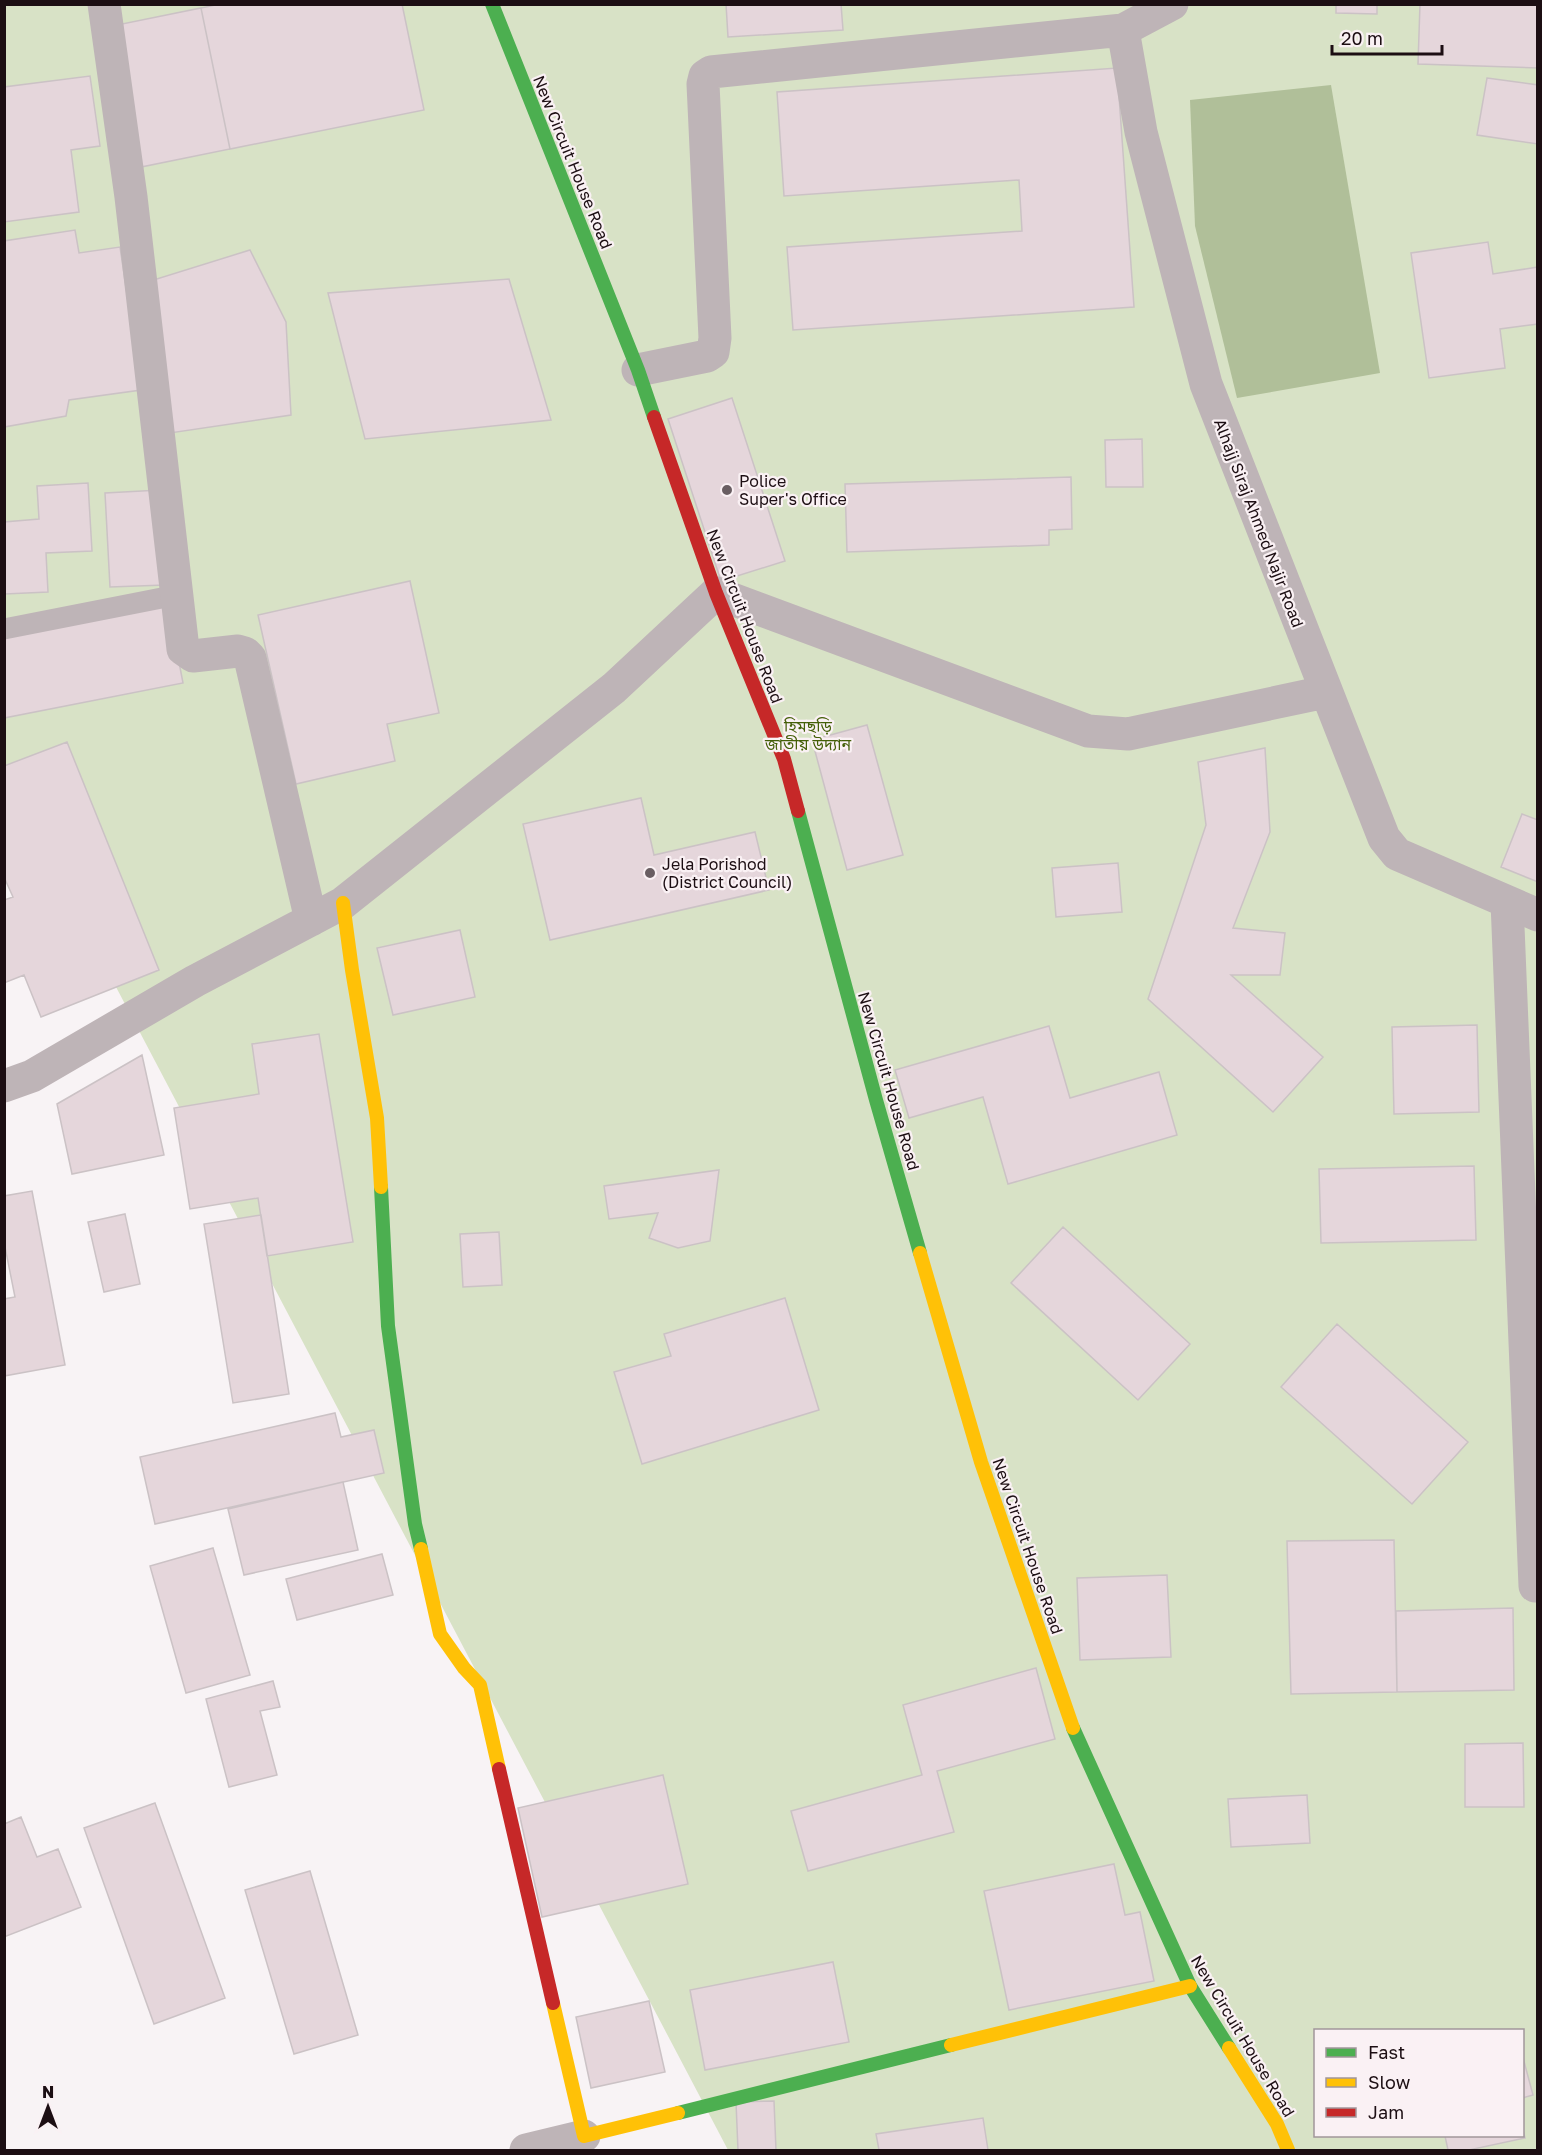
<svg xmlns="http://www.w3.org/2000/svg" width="1542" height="2155" font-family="'Golos Text','Noto Sans Bengali',sans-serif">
<rect width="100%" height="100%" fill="#f8f3f5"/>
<path fill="#d8e2c6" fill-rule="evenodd" d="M4,5H1537V2150H728L5,776ZM1316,2030H1522V2136H1316Z"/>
<path fill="#b0bf99" d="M1331,85L1380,373L1237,398L1195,226L1190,100Z"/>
<path fill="#e5d6db" stroke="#cbc2c5" stroke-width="1.5" d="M220,4H402L424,110L230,149L201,8Z
M726,4H841L843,30L728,37Z
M1336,4H1377V14L1336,13Z
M1420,4H1538V68L1418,64Z
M201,8L230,149L141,167L112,26Z
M1117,68L1134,307L793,330L787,247L1022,231L1019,180L784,196L777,92Z
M90,76L100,146L71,150L79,212L4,222V87Z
M1487,78L1538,85V144L1477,135Z
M75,230L79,253L120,247L141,390L69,400L66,416L4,427V241Z
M1488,242L1493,274L1538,267V324L1500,329L1505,368L1429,378L1411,253Z
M250,250L286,322L291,415L170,433L147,282Z
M509,279L551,420L365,439L328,293Z
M732,398L785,561L721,581L668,419Z
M1142,439L1143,487H1106L1105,440Z
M1071,477L1072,529L1049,530V545L847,552L845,484Z
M88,483L92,551L46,553L48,592L5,594L4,522L39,519L37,486Z
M160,490L165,585L110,587L105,493Z
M410,581L439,713L387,724L395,761L296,784L258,615Z
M168,605L183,683L4,718V637Z
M867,725L903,855L847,870L812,740Z
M67,742L159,970L41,1017L24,975L4,983V900L13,897L4,877V766Z
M1265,748L1270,832L1233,928L1285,933L1280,975H1231L1323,1057L1273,1112L1148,999L1206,825L1198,762Z
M641,798L654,855L755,832L769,890L550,940L523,824Z
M1522,814L1538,820V882L1501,867Z
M1118,863L1122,912L1056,917L1052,868Z
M460,930L475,997L393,1015L377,948Z
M1477,1025L1479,1112L1394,1114L1392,1027Z
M1049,1026L1070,1098L1159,1072L1177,1135L1008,1184L983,1097L909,1118L895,1070Z
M319,1034L353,1242L267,1256L258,1198L190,1209L174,1108L259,1094L252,1044Z
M142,1055L164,1155L72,1174L57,1104Z
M1474,1166L1476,1240L1321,1243L1319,1169Z
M719,1170L710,1241L678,1248L649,1238L658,1213L609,1219L604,1186Z
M32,1191L65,1365L4,1376V1299L15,1297L4,1242V1196Z
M125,1214L140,1284L104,1292L88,1222Z
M261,1215L289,1394L233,1403L204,1224Z
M1063,1227L1190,1344L1138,1400L1011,1283Z
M499,1232L502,1285L463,1287L460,1234Z
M785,1298L819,1410L642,1464L614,1372L671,1356L664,1334Z
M1337,1324L1468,1442L1412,1504L1281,1387Z
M335,1413L341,1437L374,1430L384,1473L155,1524L140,1457Z
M343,1482L358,1550L244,1575L228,1509Z
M1394,1540L1397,1692L1291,1694L1287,1541Z
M213,1548L250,1675L186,1693L150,1566Z
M382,1554L393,1595L297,1620L286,1579Z
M1167,1575L1171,1657L1080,1660L1077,1578Z
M1513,1608L1514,1690L1397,1692L1396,1611Z
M1036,1668L1055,1739L937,1771L954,1832L808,1871L791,1811L922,1775L903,1705Z
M273,1681L280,1707L260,1711L277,1775L229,1787L206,1699Z
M1523,1743L1524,1807H1465V1744Z
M663,1775L688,1884L542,1917L518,1808Z
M1307,1795L1310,1843L1231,1847L1228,1799Z
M155,1803L225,1998L154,2024L84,1828Z
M21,1817L37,1857L58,1849L81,1907L4,1937V1824Z
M1114,1864L1125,1915L1140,1912L1154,1981L1009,2010L984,1891Z
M310,1871L358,2035L294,2054L245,1890Z
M833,1962L849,2042L705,2070L690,1990Z
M649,2001L665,2072L591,2088L576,2017Z
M1522,2054L1533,2095L1522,2098Z
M774,2101L776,2150H738L736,2102Z
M983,2118L988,2150H879L876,2134Z
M1522,2126L1525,2138L1469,2150H1448L1445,2136H1522Z"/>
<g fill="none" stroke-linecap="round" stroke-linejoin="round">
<path stroke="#beb4b7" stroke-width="21" d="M4,629L177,595"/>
<path stroke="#beb4b7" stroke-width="33" d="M104,4L131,197L183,649L193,656L238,651L245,653L250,658L311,920
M1123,30L1141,132L1206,384L1384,838L1397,854L1538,915
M638,370L707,356L713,352L715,338L703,84L705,76L711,72L1123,30L1172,4
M1507,902L1535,1586
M4,1086L32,1076L195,981L343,903L614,688L716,593L1088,731L1128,734L1325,692
M526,2150L584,2136"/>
<path stroke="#4caf50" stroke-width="14" d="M492,4L638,370L654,417
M798,811L876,1100L920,1253
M381,1187L388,1326L415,1524L421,1549
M1073,1728L1190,1986L1229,2048
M678,2113L951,2045"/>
<path stroke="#ffc107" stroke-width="14" d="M343,903L352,970L377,1118L381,1187
M920,1253L981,1462L1073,1728
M421,1549L440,1634L464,1668L480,1685L499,1769
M553,2003L584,2136L678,2113
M951,2045L1190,1986
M1229,2048L1277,2124L1288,2150"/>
<path stroke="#c62828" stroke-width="14" d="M654,417L716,593L784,759L798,811
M499,1769L553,2003"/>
</g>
<g fill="#695e62" stroke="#faf1f4" stroke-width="2">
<circle cx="727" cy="490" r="6"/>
<circle cx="650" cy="873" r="6"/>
</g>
<g text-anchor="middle" stroke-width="4.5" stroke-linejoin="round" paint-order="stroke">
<g font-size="16" fill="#1c0e13" stroke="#faf1f4">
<text transform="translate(573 162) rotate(68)" y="6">New Circuit House Road</text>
<text transform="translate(1259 523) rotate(69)" y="6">Alhajj Siraj Ahmed Najir Road</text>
<text transform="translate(745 616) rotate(69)" y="6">New Circuit House Road</text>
<text transform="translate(889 1081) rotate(74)" y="6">New Circuit House Road</text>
<text transform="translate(1028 1546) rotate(71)" y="6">New Circuit House Road</text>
<text transform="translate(1243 2036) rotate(59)" y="6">New Circuit House Road</text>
</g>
<g font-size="16" fill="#1c0e13" stroke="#faf1f4" text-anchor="start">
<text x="739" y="487">Police<tspan x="739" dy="18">Super's Office</tspan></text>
<text x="662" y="870">Jela Porishod<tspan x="662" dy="18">(District Council)</tspan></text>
</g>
<g font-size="16" fill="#445f08" stroke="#faf1f4">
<text x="808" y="732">হিমছড়ি<tspan x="808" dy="18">জাতীয় উদ্যান</tspan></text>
</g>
</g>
<rect width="1542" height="2155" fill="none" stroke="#1c0e13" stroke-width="12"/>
<rect x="1314" y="2029" width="210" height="108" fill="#faf1f4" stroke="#a1969a" stroke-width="1.5"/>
<rect x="1326" y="2048" width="30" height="9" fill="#4caf50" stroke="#a1969a" stroke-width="1.5"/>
<text x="1368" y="2059" font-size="18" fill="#1c0e13">Fast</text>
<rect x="1326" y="2078" width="30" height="9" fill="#ffc107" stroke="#a1969a" stroke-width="1.5"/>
<text x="1368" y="2089" font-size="18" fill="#1c0e13">Slow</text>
<rect x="1326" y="2108" width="30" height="9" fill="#c62828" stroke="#a1969a" stroke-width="1.5"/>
<text x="1368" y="2119" font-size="18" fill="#1c0e13">Jam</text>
<g transform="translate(48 2107)" stroke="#faf1f4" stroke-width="4.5" paint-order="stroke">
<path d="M0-4.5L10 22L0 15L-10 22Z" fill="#1c0e13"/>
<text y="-9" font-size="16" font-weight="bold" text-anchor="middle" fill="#1c0e13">N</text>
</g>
<path d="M1332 45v9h110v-9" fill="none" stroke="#1c0e13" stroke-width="3"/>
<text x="1341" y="45" font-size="18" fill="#1c0e13" stroke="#faf1f4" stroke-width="4.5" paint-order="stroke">20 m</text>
</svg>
